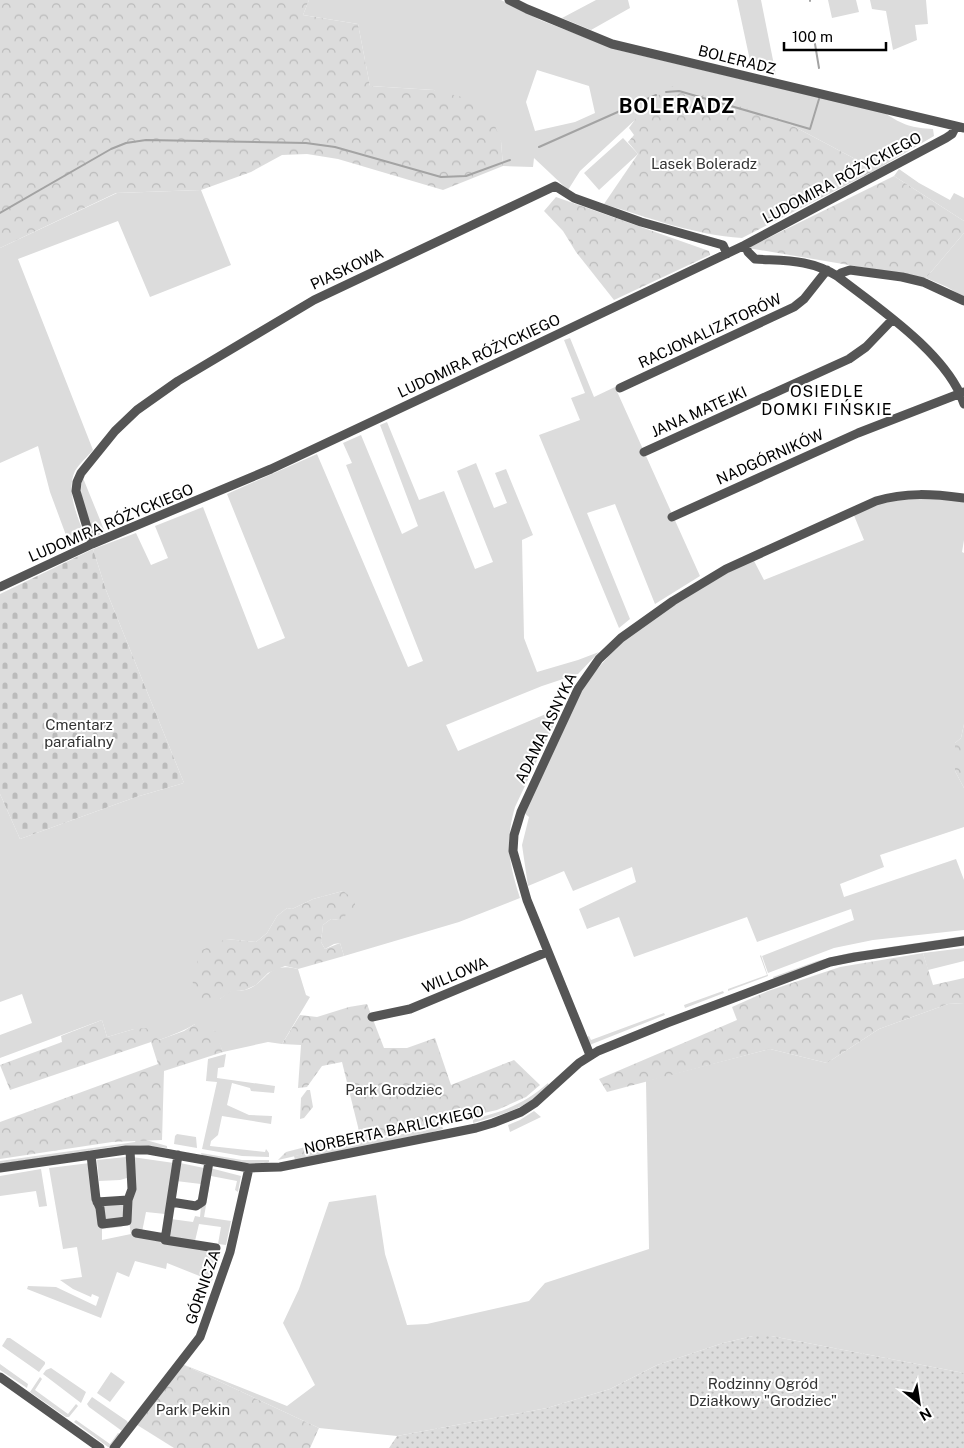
<svg xmlns="http://www.w3.org/2000/svg" width="964" height="1448" font-family="'Public Sans',sans-serif">
<defs>
<pattern id="forest-crowns" width="20" height="18" patternUnits="userSpaceOnUse" patternTransform="scale(1.25)"><rect width="20" height="18" fill="#dcdcdc"/><path d="M2 6a3 3 0 1 1 6 0M12 15a3 3 0 1 1 6 0" fill="none" stroke="#bbb"/></pattern>
<pattern id="cemetery-stones" width="16" height="16" patternUnits="userSpaceOnUse" patternTransform="scale(1.25)"><rect width="16" height="16" fill="#dcdcdc"/><path d="M2 7V4a2 2 0 0 1 4 0v3zM10 15v-3a2 2 0 0 1 4 0v3z" fill="#bbb"/></pattern>
<pattern id="garden-dots" width="8" height="8" patternUnits="userSpaceOnUse" patternTransform="scale(1.25)"><rect width="8" height="8" fill="#dcdcdc"/><path d="M2 2h.1M6 6h.1" fill="none" stroke="#bbb" stroke-width="1.8" stroke-linecap="round"/></pattern>
</defs>
<rect width="100%" height="100%" fill="#fff"/>
<path fill="#dcdcdc" fill-rule="evenodd" d="M309,0H501L540,20L618,50L885,113C902,125 913,128 933,129L934,136L876,170L778,118L646,105L636,119L580,171L568,190L534,158L533,167L503,166L501,141L434,90L370,86L358,24L303,15ZM537,70L589,86L595,113L575,122L535,131L526,102Z
M596,0H628L630,8L591,30L562,18Z
M737,0H761L776,75L752,70Z
M828,0H856L859,12L832,18Z
M870,0H926L928,24L915,25L917,40L893,50L886,11L872,9Z
M623,138L638,154L599,190L584,173Z
M899,169L919,183L950,200L954,193L964,198V221L894,176Z
M201,190L231,265L150,297L118,221L18,259L93,450C87,457 79,464 75,471C65,492 79,519 86,540L70,546L50,492L38,446L0,463V248L117,193Z
M964,233V297L947,287L926,278Z
M570,338L594,397L615,387L700,576L655,604L615,504L587,513L630,619L619,628L539,435L580,420L571,398L585,393L564,340Z
M387,422L419,500L444,491L475,569L493,562L457,471L476,463L494,508L507,503L495,473L506,469L533,535L522,540L524,638L537,672L578,660L599,652L578,674L542,686L446,725L458,751L560,708L558,716L515,807C505,842 509,864 520,898L459,922L344,956L340,943L334,944L325,949L321,942L323,925L331,919L339,920L343,891L313,899L292,909L287,908L277,916L267,933L256,942L226,939L220,999C224,996 229,991 234,990C237,990 242,991 245,990C269,983 265,961 298,969L306,995L310,997L282,1044L268,1042L223,1052L214,1031L195,1024C184,1031 172,1035 159,1040L134,1029L107,1037L102,1020L0,1058V1035L32,1023L22,994L0,1002V794L20,839L136,797L184,783L106,590L93,549L136,533L151,565L168,558L155,526L203,507L258,649L285,638L227,494L317,454L408,667L423,661L346,465L352,463L343,443L361,435L402,534L418,526L380,425Z
M83,478L105,532L95,537L92,534C87,517 77,495 83,478Z
M909,497L964,501V540L962,552L964,553V724L961,738L955,743V771L964,788V827L880,855L884,867L840,884L844,897L956,859L964,880V930L873,940L834,948L768,973L762,956L854,920L851,909L757,942L747,917L634,957L619,917L587,929L579,909L636,882L632,867L573,891L564,871L528,886L522,845L529,817L524,813L581,692L593,674L621,642L694,591L753,559L764,580L864,540L853,513L881,502Z
M964,936V938L951,940L774,979L773,977L817,961L849,953Z
M964,948V961L928,970L923,953Z
M761,955L768,976L728,991V989L767,975L760,956Z
M723,991L724,993L685,1008L684,1005Z
M964,1003V1373L771,1336H753L723,1343L657,1365L610,1389L547,1408L397,1436L319,1428L182,1364L287,1406L315,1385L283,1323L299,1289L329,1202L376,1195L385,1254L407,1325L427,1324L529,1301L545,1283L649,1249L646,1081L770,1049L827,1063L879,1029L948,1004Z
M664,1013L665,1015L592,1044L590,1045L587,1037L589,1036L591,1040Z
M226,1054L224,1067L218,1068L217,1078L275,1086L274,1093L251,1091L250,1088L232,1083L227,1105L249,1115L272,1116L271,1124L222,1116L218,1135L211,1141L210,1146L265,1152L266,1149L269,1153V1157L242,1156L202,1149L217,1082L206,1081L208,1059Z
M548,1083L549,1086C529,1108 500,1115 473,1123V1119C503,1112 524,1104 548,1083Z
M534,1111L541,1117L510,1132L508,1125L520,1120Z
M442,1126L443,1129L429,1133L295,1160L294,1156Z
M177,1134L196,1137L197,1148L174,1144L175,1136Z
M136,1140H146L167,1146V1148L140,1145L118,1146L0,1164V1161L135,1142Z
M201,1153L242,1160H269V1162L267,1163H242L202,1156Z
M126,1157L127,1178L120,1180L99,1181L97,1160Z
M132,1157L174,1163L165,1214L146,1212L142,1232L150,1239L221,1252L212,1281L167,1263L166,1269L135,1261L129,1277L117,1272L101,1318L27,1289L28,1286L56,1287L96,1306L99,1297L92,1294L91,1297L73,1289L60,1280L82,1277L77,1247L63,1249L49,1168L90,1163L100,1225L128,1224L121,1227L102,1229V1240L131,1234L129,1222Z
M180,1163L204,1168L201,1184L176,1181Z
M210,1168L241,1176L238,1192L235,1190L237,1181L211,1176L204,1217L231,1221L226,1245L218,1244L221,1227L199,1224L195,1241L171,1237L169,1233L171,1219L193,1222L195,1216L200,1217L201,1206Z
M41,1169L47,1206L39,1207L36,1191L0,1196V1176Z
M126,1203V1220L103,1222L100,1204Z
M7,1338H10L45,1362V1364L39,1372L2,1346Z
M0,1364L28,1384L27,1388L0,1370Z
M51,1368L86,1392L81,1403L43,1374L46,1370Z
M111,1372L125,1382L110,1402L97,1393Z
M40,1377L42,1379L35,1390L68,1414L76,1404L78,1406L69,1417H66L30,1392Z
M92,1397L127,1421L128,1423L122,1431L89,1407L87,1404Z
M76,1420L110,1444L118,1433L120,1434L111,1447H108L74,1422Z"/>
<path fill="url(#forest-crowns)" d="M0,0H309L303,15L358,24L370,86L434,90L486,103L501,141L503,166L443,190L338,159L307,154L282,155L251,172L201,190L116,193L0,248Z
M672,86L778,118L876,170L742,238C695,235 649,218 604,204L638,154L628,142L634,135L629,128L646,104Z
M894,176L964,221V233L926,278L748,248Z
M556,197L709,251L710,255L614,300L576,252L563,231L544,211Z
M964,724V788L955,771V743L961,738Z
M343,891L355,900V908L346,913L345,917L339,920L331,919L323,925L321,942L325,949L340,943L344,956L298,969L285,966L268,973L256,985L245,990L232,991L220,999L204,1005L196,998L192,979L200,969L197,961L200,951L226,939L256,942L267,933L277,916L287,908L292,909L313,899Z
M923,953L933,985L964,978V1003L948,1004L879,1029L827,1063L770,1049L607,1092L599,1079L737,1020L732,1007L768,991L840,967Z
M367,1004L384,1048H407L435,1038L451,1085L514,1060L540,1085L526,1097L497,1110L278,1160L286,1152L352,1135L359,1131L342,1062L322,1066L307,1087L298,1088L301,1045L282,1044L300,1015L317,1017L349,1007Z
M102,1020L107,1037L134,1029L146,1028L159,1040L184,1031L195,1024L207,1022L214,1031L222,1033L219,1041L223,1052L164,1071L162,1140L112,1142L0,1159V1122L158,1064L151,1042L10,1090L0,1065L62,1042L61,1036Z
M307,1090H310L313,1107L304,1118L300,1119L301,1098Z
M182,1364L319,1428L310,1448H174L134,1423Z"/>
<path fill="url(#cemetery-stones)" d="M93,549L106,590L184,783L136,797L20,839L0,794V594Z"/>
<path fill="url(#garden-dots)" d="M753,1336H771L964,1373V1448H389L397,1436L547,1408L610,1389L657,1365L723,1343Z"/>
<g fill="none" stroke-linecap="round" stroke-linejoin="round">
<path stroke="#a3a3a3" stroke-width="2" d="M810,0V1
M815,44L819,68
M666,92L679,91L810,129L819,99
M539,147L656,95
M0,213L111,149L126,143L146,140L306,143L335,147L441,177L466,176L510,160"/>
<path stroke="#555" stroke-width="9" d="M509,0L527,9L612,44L964,128
M745,245L748,252L755,259C785,261 810,259 837,276C877,307 948,354 964,404
M837,276L841,273L850,270L902,277L923,282L964,301
M620,388L794,307L804,299L827,270
M644,452L849,359L866,347L892,320
M672,517L858,433L964,392
M92,544L76,491L77,482L81,473L115,431L137,410L178,381L314,300L555,186L574,198L641,222L723,245L727,254
M0,587L92,544L271,469L535,345L745,245L946,138L952,134L956,126
M372,1017L410,1009L547,952
M590,1055L527,900L513,851L514,835L521,812L578,689L599,659L621,638L673,601L726,569L876,501C906,492 933,494 964,498
M91,1155L96,1199L100,1208L102,1224L127,1221L128,1200L132,1189L130,1150
M178,1155L165,1240L216,1248
M0,1168L126,1150H148L249,1168L280,1167L476,1128L493,1123L521,1112L535,1103L579,1063L598,1051L667,1023L830,962L855,957L964,941
M97,1202L128,1200
M171,1202L196,1206L202,1202L209,1162
M136,1233L165,1238
M0,1377L100,1448
M114,1448L200,1337L230,1252L249,1168"/>
</g>
<g text-anchor="middle" stroke-width="4" stroke-linejoin="round" paint-order="stroke">
<g font-size="15" fill="#000" stroke="#fff">
<text transform="translate(737 60) rotate(14)" y="5">BOLERADZ</text>
<text transform="translate(842 178) rotate(-28)" y="5">LUDOMIRA RÓŻYCKIEGO</text>
<text transform="translate(347 269) rotate(-25)" y="5">PIASKOWA</text>
<text transform="translate(710 331) rotate(-25)" y="5">RACJONALIZATORÓW</text>
<text transform="translate(479 356) rotate(-25)" y="5">LUDOMIRA RÓŻYCKIEGO</text>
<text transform="translate(699 412) rotate(-24)" y="5">JANA MATEJKI</text>
<text transform="translate(770 457) rotate(-24)" y="5">NADGÓRNIKÓW</text>
<text transform="translate(111 523) rotate(-23)" y="5">LUDOMIRA RÓŻYCKIEGO</text>
<text transform="translate(546 728) rotate(-64)" y="5">ADAMA ASNYKA</text>
<text transform="translate(455 975) rotate(-23)" y="5">WILLOWA</text>
<text transform="translate(394 1130) rotate(-12)" y="5">NORBERTA BARLICKIEGO</text>
<text transform="translate(203 1287) rotate(-71)" y="5">GÓRNICZA</text>
</g>
<g font-size="15" fill="#333" stroke="#fff">
<text x="704" y="169">Lasek Boleradz</text>
<text x="79" y="730">Cmentarz<tspan x="79" dy="17">parafialny</tspan></text>
<text x="394" y="1095">Park Grodziec</text>
<text x="763" y="1389">Rodzinny Ogród<tspan x="763" dy="17">Działkowy "Grodziec"</tspan></text>
<text x="193" y="1415">Park Pekin</text>
</g>
<g font-size="16" letter-spacing="1" fill="#000" stroke="#fff">
<text x="827" y="397">OSIEDLE<tspan x="827" dy="18">DOMKI FIŃSKIE</tspan></text>
</g>
<g font-size="20" font-weight="bold" letter-spacing="1" fill="#000" stroke="#fff">
<text x="677" y="113">BOLERADZ</text>
</g>
</g>
<g transform="translate(919 1403) rotate(150)" stroke="#ffffff" stroke-width="4" paint-order="stroke">
<path d="M0-4L9 19L0 12L-9 19Z" fill="#000000"/>
<text y="-8" font-size="14" font-weight="bold" text-anchor="middle" fill="#000000">N</text>
</g>
<path d="M784 42v8h102v-8" fill="none" stroke="#000000" stroke-width="2.5"/>
<text x="792" y="42" font-size="15" fill="#000000" stroke="#ffffff" stroke-width="4" paint-order="stroke">100 m</text>
</svg>
